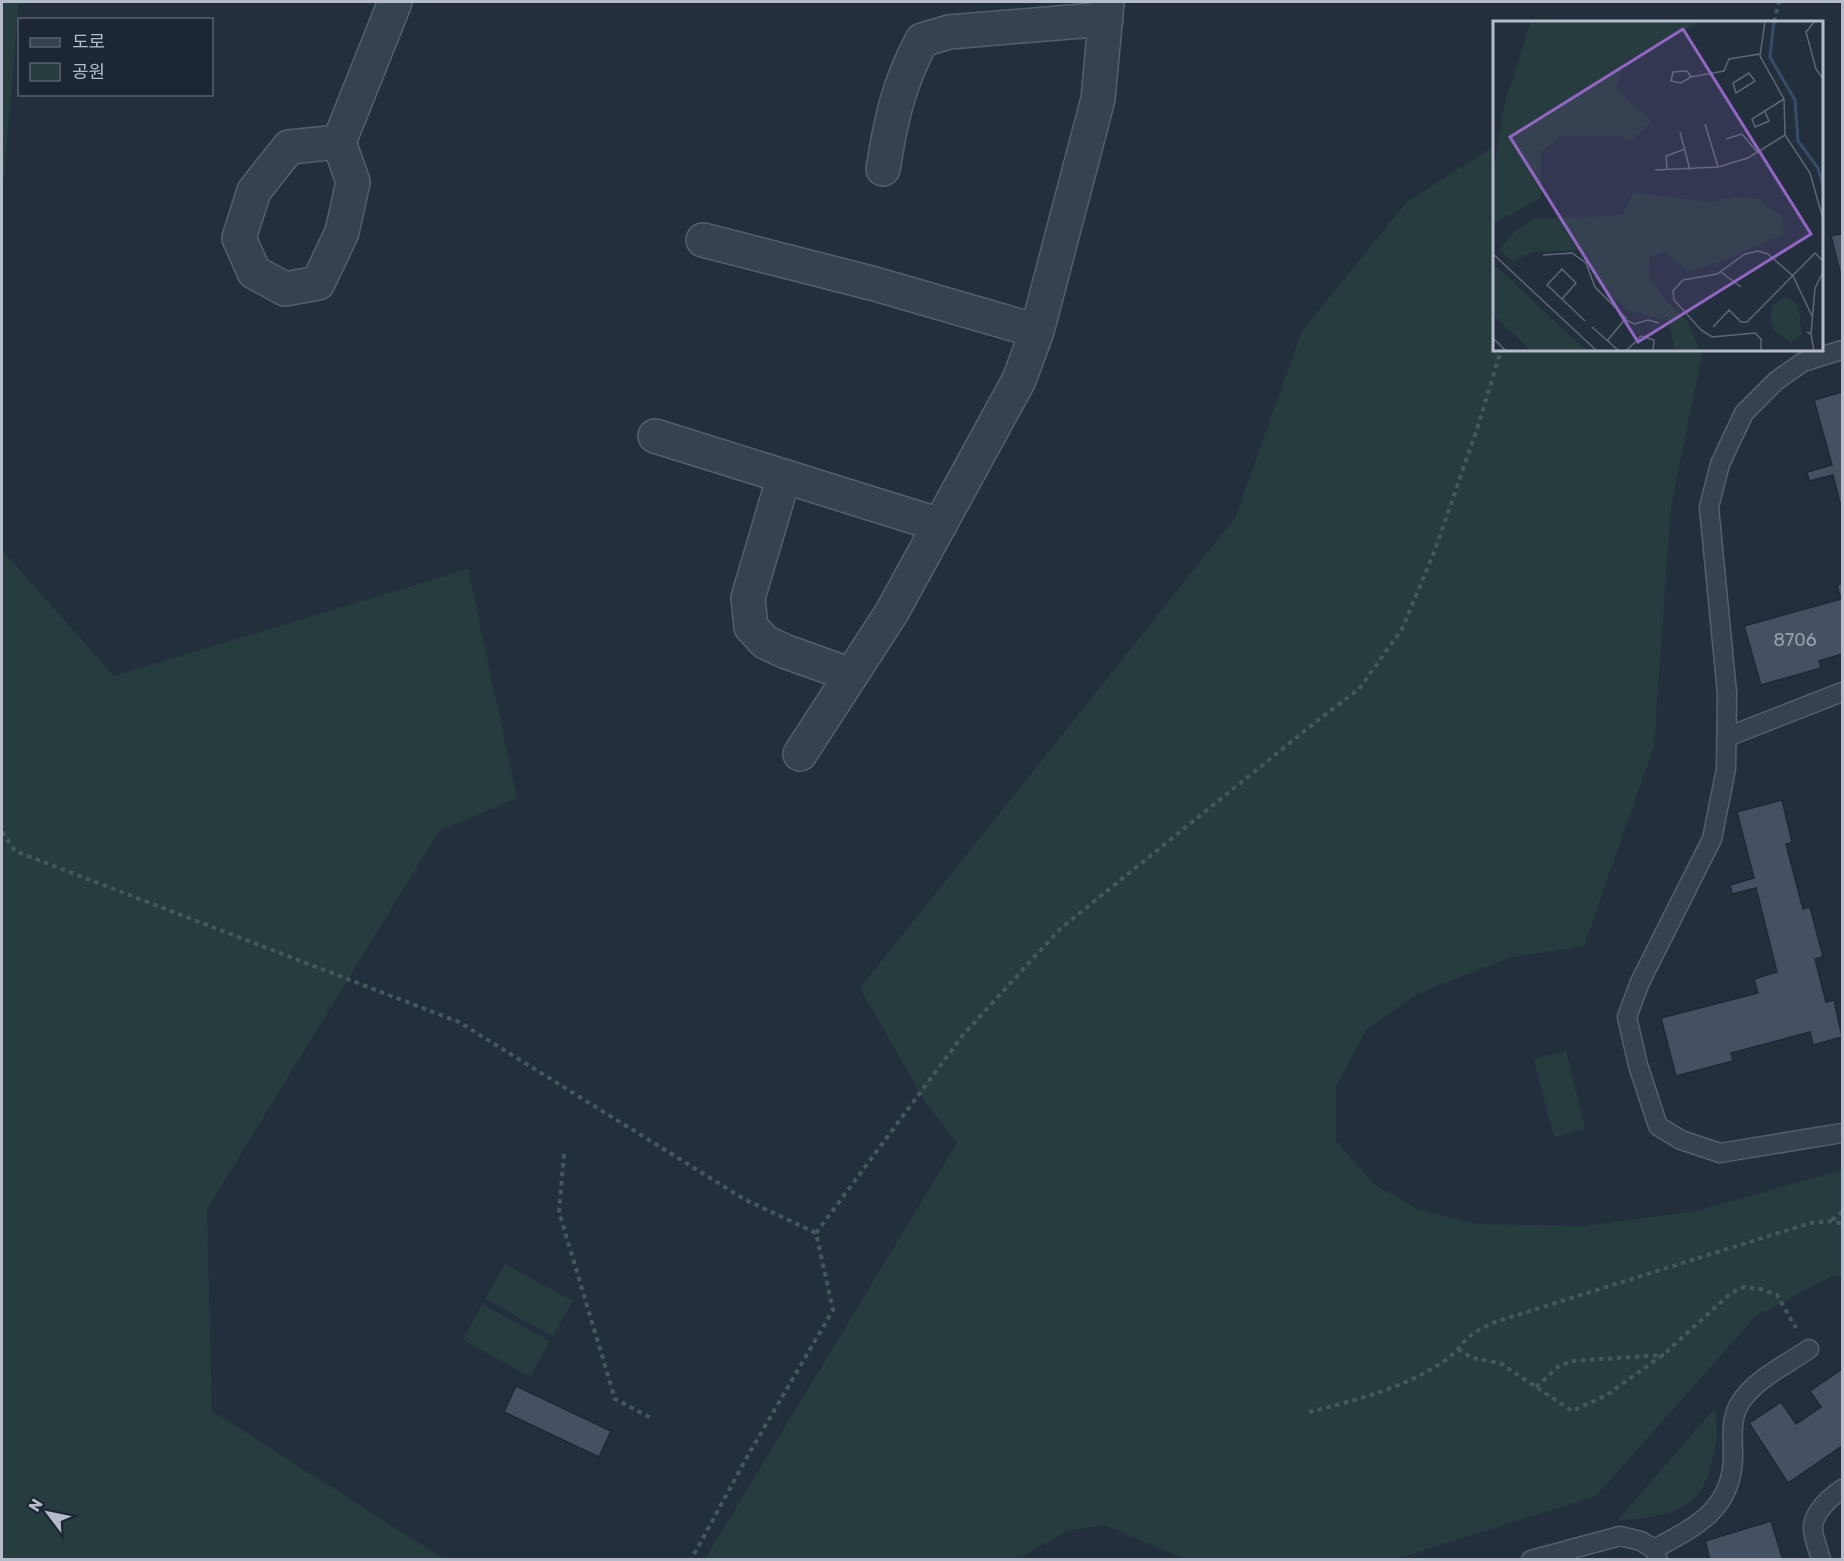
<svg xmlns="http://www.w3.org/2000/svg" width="1844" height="1561" font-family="Rubik,'Noto Sans KR',sans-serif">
<rect width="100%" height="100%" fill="#242f3e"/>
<path fill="#263c3f" d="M2,2H19L2,199Z
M1494,146V350H1703L1671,505L1654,746L1584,946L1509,958L1417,994L1366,1030L1336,1087V1141L1374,1184L1419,1210L1478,1224L1584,1226L1697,1211L1842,1170V1276H1832L1756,1316L1596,1496L1396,1559H1185L1104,1525L1067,1531L1018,1559H705L957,1143L926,1103L860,988L1235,518L1302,331L1406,203Z
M2,550L114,676L468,569L517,798L439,831L207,1209L212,1411L444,1559H2Z
M1566,1051L1585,1129L1554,1137L1534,1059Z
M505,1264L573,1301L553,1336L485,1299Z
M482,1304L550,1341L530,1377L463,1340Z
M1714,1409C1719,1427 1717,1441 1712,1459C1710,1467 1708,1477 1704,1485C1688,1515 1648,1519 1618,1520Z"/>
<path fill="#455162" stroke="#1f2835" stroke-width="1.5" d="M1842,233V280L1831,236Z
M1842,392V511L1833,475L1809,481L1807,472L1832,465L1814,400Z
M1842,583V654L1819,661L1821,668L1761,685L1744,626L1841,599L1837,585Z
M1782,800L1792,842L1786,844L1803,909L1810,907L1823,957L1815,959L1826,1002L1834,1000L1842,1037L1813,1045L1810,1032L1731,1053L1733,1061L1676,1076L1661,1018L1758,993L1754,979L1777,972L1756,888L1732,894L1730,885L1754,878L1737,812Z
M1842,1369V1446L1788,1483L1749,1423L1781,1402L1796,1424L1821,1407L1810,1391Z
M516,1386L611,1431L599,1457L504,1412Z
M1771,1521L1783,1560H1710L1705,1541Z"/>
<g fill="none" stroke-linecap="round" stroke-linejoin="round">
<g stroke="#565f6c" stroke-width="21">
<path id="service" d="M1842,350L1803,362L1776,381L1744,413L1720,464L1709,507L1727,693L1726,769L1712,839L1640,982L1627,1017L1638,1065L1658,1126L1681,1140L1720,1153L1842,1133
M1727,737L1842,692
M1654,1549C1695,1527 1732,1510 1733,1457C1733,1439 1730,1419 1740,1403C1755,1379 1786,1365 1809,1349
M1531,1560L1620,1536L1641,1541L1654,1549L1658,1560
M1821,1560C1819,1550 1812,1536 1813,1526C1815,1510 1830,1498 1842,1489"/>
</g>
<g stroke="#565f6c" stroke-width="36">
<path id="minor" d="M339,142L289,147L254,191L239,238L254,272L285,289L318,283L342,232L353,182L339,142L395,2
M883,169C891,120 898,85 922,40L949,32L1106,19
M703,240L875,284L1037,331
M655,436L940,525
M784,476L748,598L751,627L765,642L784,651L851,675
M800,754L892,612L1019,380L1037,331L1098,99L1107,2"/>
</g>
<path stroke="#44595c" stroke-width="4" stroke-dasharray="4.5 4.5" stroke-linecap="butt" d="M1774,22L1779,2
M2,832L15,851L459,1022L744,1199L816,1233L833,1310L747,1457L691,1560
M564,1154L559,1212L615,1399L653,1419
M1832,1220L1842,1212
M816,1233L963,1035L1060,929L1317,721L1359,689L1402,629L1435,550L1478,426L1501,350
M1458,1349L1472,1358L1500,1363L1572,1411L1607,1395L1664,1354L1731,1293L1744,1287L1760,1289L1777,1295L1796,1328
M1536,1387L1559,1366L1572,1361L1664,1355
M1309,1412C1357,1400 1412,1386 1451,1356C1458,1350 1463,1342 1470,1336C1477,1330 1487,1326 1495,1322L1810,1223L1832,1221L1842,1224"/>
<use href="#service" stroke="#38414e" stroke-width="18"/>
<use href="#minor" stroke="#38414e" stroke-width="33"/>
</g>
<g text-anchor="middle" stroke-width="4.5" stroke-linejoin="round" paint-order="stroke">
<g font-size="18" fill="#98a1af">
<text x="1795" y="646">8706</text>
</g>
</g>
<g transform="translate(1493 21)">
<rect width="330" height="330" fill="#242f3e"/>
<path d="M38,0H211L131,41L123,68L159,100L137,121L128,115H70L48,130V177L0,203V152L11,85ZM140,172L218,181L244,176L265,178L289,195L291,213L222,243L195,250L171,231L156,236L157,257L173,280L194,299L207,330H182L176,300L135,289L109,267L102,258L97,236L87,229L41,231L19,240L7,228L22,210L42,198L129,194ZM0,242L92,329V330H38L11,304L0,294ZM293,276L305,284L309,313L298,322L280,309L277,291L279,284Z" fill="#263c3f"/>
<path fill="none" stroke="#394c67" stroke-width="3" d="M281,0L277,36L302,79L305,120L325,147L330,165"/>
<path fill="none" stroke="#5e6776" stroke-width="1.5" d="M272,0L267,35L291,78L292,114L317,152L330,198M322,0L313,11L323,48L330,58M256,52L262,60L243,72L240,62ZM198,56L188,62L178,60L180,51L194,50L198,56L231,50L236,38L267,33M272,91L276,100L262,106L259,98L291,78M212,103L225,146M187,111L197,149M233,118L249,113L265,132M162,149L225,146L255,137L292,114M174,149L173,135L192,128M0,233L104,330M50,234L79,232L93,242L102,266L133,297L114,320M228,251L248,266M69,278L83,262L69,248L54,264L69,278L92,300M133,299L141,303L155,299L166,302M99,306L126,330M220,306L236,289L248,301H254L322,232L330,240M314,311L318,313L321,330M318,313L322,267L330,251M0,317L13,330M133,330L148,315L161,319L160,330M268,330V318L262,312L219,316L208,309L181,279L180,270L190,259L224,253L252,233L265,230L275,233L300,255L319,295"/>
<path fill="#9266c3" fill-opacity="0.15" stroke="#9266c3" stroke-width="3" d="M190,8L318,213L145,321L17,116Z"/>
<rect width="330" height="330" fill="none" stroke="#b4bcc9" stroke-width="3"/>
</g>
<rect width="1844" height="1561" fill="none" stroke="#b4bcc9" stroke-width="6"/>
<rect x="18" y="18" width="195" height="78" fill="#1d2633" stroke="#59626f" stroke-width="1.5"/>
<rect x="30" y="38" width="30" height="9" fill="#38414e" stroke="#59626f" stroke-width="1.5"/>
<text x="72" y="48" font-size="18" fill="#b4bcc9">도로</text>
<rect x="30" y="63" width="30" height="18" fill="#263c3f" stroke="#59626f" stroke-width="1.5"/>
<text x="72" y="78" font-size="18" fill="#b4bcc9">공원</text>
<g transform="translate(48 1513) rotate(302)" stroke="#1d2633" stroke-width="4.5" paint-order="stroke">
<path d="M0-4.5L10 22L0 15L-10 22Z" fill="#b4bcc9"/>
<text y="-9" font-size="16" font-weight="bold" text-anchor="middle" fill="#b4bcc9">N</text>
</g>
</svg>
